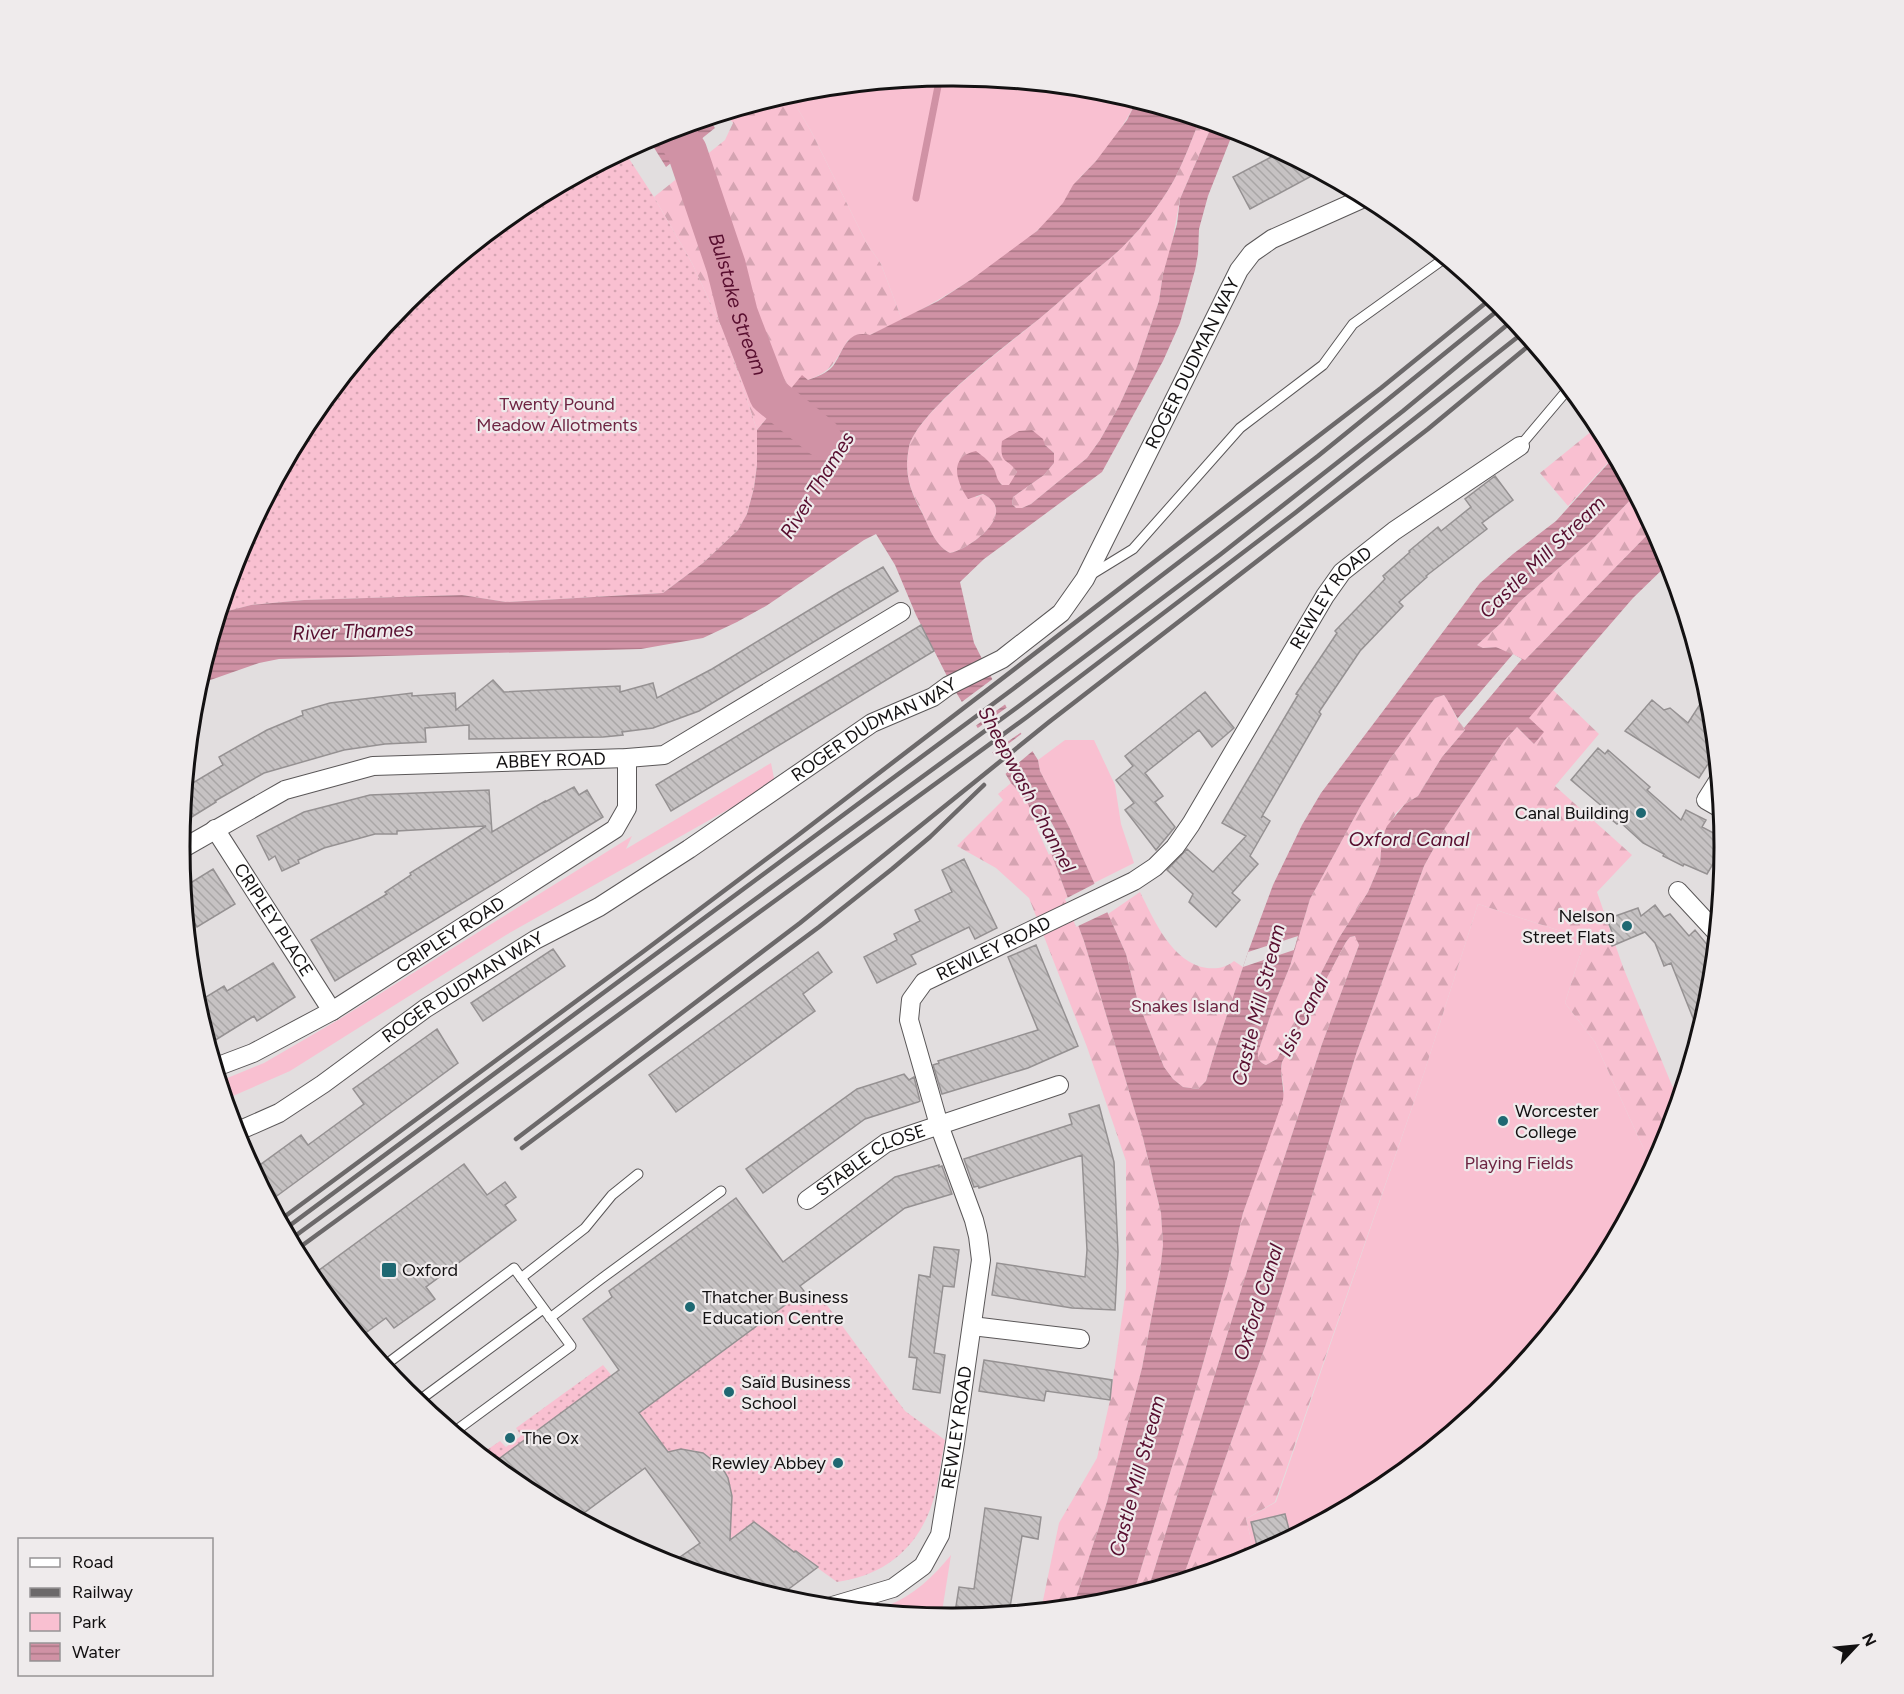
<svg xmlns="http://www.w3.org/2000/svg" width="1904" height="1694" font-family="Figtree,sans-serif">
<defs>
<pattern id="forest-firs" width="22" height="20" patternUnits="userSpaceOnUse" patternTransform="scale(1.5)"><rect width="22" height="20" fill="#f9c0d1"/><path d="M5 1l3.5 6h-7zM16 11l3.5 6h-7z" fill="#d5a4b2"/></pattern>
<pattern id="garden-dots" width="8" height="8" patternUnits="userSpaceOnUse" patternTransform="scale(1.5)"><rect width="8" height="8" fill="#f9c0d1"/><path d="M2 2h.1M6 6h.1" fill="none" stroke="#d5a4b2" stroke-width="1.8" stroke-linecap="round"/></pattern>
<pattern id="water-rules" width="6" height="5" patternUnits="userSpaceOnUse" patternTransform="scale(1.5)"><rect width="6" height="5" fill="#d092a5"/><path d="M0 2.5h6" fill="none" stroke="#a87685"/></pattern>
<pattern id="building-back-hatch" width="6" height="6" patternUnits="userSpaceOnUse" patternTransform="scale(1.5)"><rect width="6" height="6" fill="#c6c2c3"/><path d="M-1 5l2 2M0 0l6 6M5-1l2 2" fill="none" stroke="#a9a6a6"/></pattern>
</defs>
<rect width="100%" height="100%" fill="#e2dedf"/>
<path fill="#f9c0d1" d="M952,75L1103,90L1137,100C1126,122 1112,143 1096,161C1089,169 1080,176 1074,185C1069,191 1067,199 1062,205C1024,251 954,292 902,320L881,264L866,242L811,131L789,94L802,90Z
M1065,740H1094L1115,785L1121,824L1134,863L1094,883L1070,829L1040,771L1038,760Z
M771,763L775,783L506,935L290,1071L226,1099L220,1081L264,1063L338,1020L632,836L626,849Z
M1478,904L1585,939L1565,1003L1595,1042L1652,1167L1594,1276L1498,1393L1381,1489L1255,1556L1246,1519L1276,1502L1425,1070Z
M951,1555L941,1618L868,1611C874,1609 881,1608 887,1606C913,1596 934,1576 951,1555Z"/>
<path fill="url(#forest-firs)" d="M789,94L811,131L866,242L881,264L902,320L870,335L848,340C834,362 834,370 808,380L802,376L757,430L726,337L692,263L654,197L725,140L733,123L725,113Z
M1200,119L1213,123L1180,199L1171,248L1163,274L1159,301L1136,369L1119,406L1100,440L1087,458L1031,504L1022,508H1016L1012,504L1013,497L1044,475L1054,463V453L1045,445L1015,468L1017,472L1010,486L1002,485L997,480L995,471L975,498L983,494C1019,512 972,548 950,553C933,544 928,524 920,508C909,488 904,471 909,447C917,412 1009,344 1039,319C1058,303 1076,287 1094,271C1126,248 1155,214 1174,180C1184,161 1192,139 1200,119Z
M1598,426L1614,456L1568,506L1540,473Z
M1635,495L1653,529L1524,661L1496,647L1483,648L1477,645L1501,623L1519,602L1594,538Z
M1553,690L1599,734L1555,786L1632,855L1597,892L1623,967L1678,1100L1665,1143L1652,1167L1595,1042L1565,1003L1585,939L1478,904L1425,1070L1275,1502L1246,1519L1255,1556L1247,1560L1182,1580L1266,1344L1357,1051L1424,866L1445,828L1504,741L1517,727L1534,744L1543,732L1528,718Z
M1444,695L1449,702L1456,717L1465,730L1442,757L1418,796L1405,804L1396,813L1382,838L1380,864L1368,892L1339,938L1277,1059L1266,1065C1260,1063 1257,1059 1258,1052L1274,1005L1290,966L1310,899L1360,807L1390,759L1435,698Z
M1011,783L1026,800L1048,845L1084,941L1143,1138L1161,1213L1163,1245L1160,1272L1142,1368L1107,1502L1073,1607L1041,1610L1059,1523L1097,1458L1110,1400L1126,1289V1161L1087,1047L1029,898L996,868L957,846L1003,800L998,794Z
M1140,892C1154,920 1172,963 1207,968C1217,969 1225,968 1234,961L1243,967L1215,1051L1206,1081L1198,1089L1183,1087L1173,1079L1164,1067L1138,1002L1126,954L1108,914Z
M1356,936L1359,945L1322,1044L1251,1258L1148,1590L1133,1595L1198,1381L1228,1275L1243,1213L1284,1090L1281,1071L1282,1062L1346,942L1350,937Z"/>
<path fill="url(#garden-dots)" d="M624,151L654,197L692,263L726,337L757,430V465L754,488L747,514L738,530L703,563L663,593L506,602L462,595L304,600L251,605L220,613L239,551L310,418L406,301L523,205Z
M804,1291L810,1299L818,1293L905,1411L945,1440C940,1465 938,1494 927,1517C909,1556 878,1576 837,1582L754,1522L720,1546C723,1532 729,1518 731,1505C736,1479 715,1453 690,1450C681,1449 674,1451 666,1452L660,1440L639,1412Z
M603,1365L612,1376L492,1464L481,1454L500,1441L506,1447L521,1436L516,1428Z"/>
<path fill="url(#water-rules)" fill-rule="evenodd" d="M1137,100L1200,119C1192,139 1184,161 1174,180C1155,214 1126,248 1094,271C1076,287 1058,303 1039,319C1009,343 917,412 909,447C904,471 909,488 920,509C929,525 933,544 950,553C972,548 1019,512 983,494L968,499C956,481 948,457 976,451C984,457 991,462 995,471C997,477 997,480 1002,485H1009L1017,472C1008,458 999,465 1002,441L1019,431L1032,430L1043,439L1045,445L1054,453V463L1044,475L1013,497L1012,504L1016,508H1022L1031,504L1087,458L1100,440L1119,406L1136,369L1159,301L1163,274L1177,224L1180,199L1213,123L1234,130L1208,196L1199,229L1198,254L1195,270L1180,323L1163,361L1102,472L984,559L960,582L974,643L1014,722L1038,760L1040,771L1070,829L1126,954L1138,1002L1164,1067L1173,1079L1183,1087L1198,1089L1206,1081L1215,1051L1248,952L1273,885L1302,825L1321,793L1480,583L1513,554L1556,521L1614,457L1635,495L1594,538L1519,602L1501,623L1477,645L1483,648L1496,647L1525,660L1653,529L1665,552L1669,563L1633,598L1529,718L1544,732L1534,744L1517,727L1504,741L1445,828L1424,866L1357,1051L1266,1344L1182,1580L1148,1590L1251,1258L1322,1044L1359,945L1355,936L1350,937L1346,942L1282,1062C1279,1075 1285,1087 1283,1100L1243,1213L1228,1275L1198,1381L1133,1595L1102,1604L1073,1607L1107,1502L1142,1368L1160,1272L1163,1245L1161,1213L1143,1138L1084,941L1048,845L1026,800L1011,783L951,684L916,615L895,565L876,534L864,540L766,606L737,622L703,638L641,649L279,659L259,663L199,684L220,613L251,605L304,600L462,595L506,602L663,593L703,563L738,530L747,514L754,488L757,465V430L802,375L808,380C817,377 827,373 833,366C844,351 846,329 870,335L938,301L972,279L1037,231L1063,203L1073,185L1096,161L1127,120ZM1444,695C1452,706 1456,718 1465,730L1442,757L1418,796L1405,804L1387,826L1382,838L1380,864L1368,892L1339,938L1277,1059L1266,1065C1260,1063 1257,1059 1258,1052L1274,1005L1290,966L1310,899L1360,807L1390,759L1435,698Z
M708,118L715,128L666,167L648,138L657,134Z"/>
<path fill="#e2dedf" d="M1513,654L1522,659L1464,728L1457,719Z
M994,678L1007,703L974,727L959,704Z
M1009,706L1023,731L990,754L975,730Z
M1024,732L1035,749L1003,776L991,757Z
M1047,814L1061,840L1049,855L1037,829Z
M1098,882L1110,911L1076,927L1065,899Z
M1298,936L1294,950L1243,967L1248,952Z"/>
<g fill="none" stroke-linecap="round" stroke-linejoin="round">
<path stroke="#d092a5" stroke-width="7" d="M916,198L940,76"/>
<path stroke="#d092a5" stroke-width="40" id="s1" d="M672,129L687,151L726,266L738,314L769,395L821,437"/>
</g>
<path fill="url(#building-back-hatch)" stroke="#959192" stroke-width="1.5" d="M1281,152L1319,172L1250,209L1233,177Z
M1495,476L1513,500L1482,523L1487,529L1426,576L1427,577L1399,602L1403,606L1360,651L1319,712L1321,714L1261,818L1263,816L1270,821L1250,856L1258,864L1232,893L1240,900L1216,927L1189,902L1193,894L1167,870L1187,849L1213,872L1246,836L1222,823L1298,695L1296,694L1337,633L1335,631L1385,579L1383,576L1410,552L1409,551L1438,527L1441,531L1471,507L1465,499Z
M883,567L898,591L699,711L653,728L622,732L623,735L603,737L469,739V725L425,728L426,742L385,744L344,750L264,773L215,801L216,802L182,823L186,787L223,765L219,757L267,730L303,715L302,711L330,703L412,693V696L455,693L456,710L493,680L504,692L620,686V692L653,683L657,698L712,669L839,592Z
M921,625L934,651L671,811L656,785Z
M1205,692L1234,728L1212,747L1199,730L1145,773L1163,796L1155,802L1175,827L1156,850L1125,810L1134,803L1116,780L1133,766L1125,756Z
M1708,692L1715,753L1699,778L1625,731L1652,700L1664,710L1670,708L1688,723Z
M1598,748L1605,754L1608,750L1650,787L1647,790L1681,820L1686,810L1706,820L1702,827L1723,838L1724,845L1707,874L1684,864L1683,866L1663,856L1664,854L1643,843L1620,822L1617,824L1601,811L1604,808L1571,780Z
M574,787L579,795L587,790L603,817L335,981L311,940L387,894L385,892L411,875L410,873L486,826L397,831V834H375L324,848L298,860L299,863L282,871L275,856L269,860L257,836L304,812L370,795L489,790L492,832L545,801V802Z
M964,859L997,928L975,939L969,927L911,955L916,964L877,983L864,957L897,940L894,934L920,921L915,910L952,892L942,870Z
M213,869L235,904L197,927L186,910L184,887Z
M1655,905L1664,917L1670,914L1689,936L1695,930L1714,953L1709,998L1699,1033L1671,963L1664,966L1655,943L1645,932L1612,946L1609,941L1614,937L1607,919L1638,908L1641,916Z
M1036,945L1078,1046L1028,1068L942,1094L933,1065L939,1063L938,1061L1038,1030L1008,957Z
M553,949L565,966L483,1021L471,1003Z
M818,952L832,972L803,994L815,1011L676,1112L649,1075Z
M273,963L295,997L257,1021L254,1016L209,1044L196,1003L224,986L227,991Z
M437,1029L458,1063L270,1201L253,1170L301,1135L308,1145L364,1104L353,1089Z
M904,1074L909,1080L914,1077L920,1101L918,1102L865,1119L763,1193L746,1169L857,1089Z
M1099,1105L1114,1162L1118,1252L1115,1310L1072,1308L992,1295L997,1263L1085,1277L1087,1250L1082,1155L979,1188L978,1186L974,1187L964,1159L1072,1124L1069,1114Z
M464,1164L487,1195L505,1182L516,1197L505,1205L516,1220L426,1287L435,1299L394,1328L386,1318L360,1337L311,1276Z
M939,1165V1167L942,1166L952,1194L905,1208L800,1286L804,1291L639,1413L668,1452L681,1449L703,1453L723,1469L728,1478L732,1496L730,1540L754,1522L794,1552L796,1551L818,1567L778,1597L705,1575L698,1565L690,1570L670,1564L700,1543L645,1468L577,1518L523,1489L492,1464L619,1370L583,1319L612,1297L609,1291L736,1198L783,1262L895,1177Z
M934,1247L959,1250L954,1287L943,1286L934,1353L945,1355L940,1393L913,1389L917,1358L909,1357L919,1275L930,1277Z
M984,1360L1112,1380L1110,1400L1046,1391L1044,1401L979,1391Z
M985,1508L1041,1517L1038,1539L1022,1536L1009,1613L954,1619L959,1587L974,1589Z
M1285,1514L1291,1537L1259,1554L1251,1522Z"/>
<g fill="none" stroke-linecap="round" stroke-linejoin="round">
<g stroke="#5a5758" stroke-width="11">
<path id="lane" d="M1520,446L1569,388
M1089,576L1133,549L1240,428L1323,365L1353,324L1445,258
M521,1278L585,1228L612,1195L638,1174
M550,1318L601,1279L721,1191
M384,1366L514,1268L571,1346L454,1432
M417,1402L543,1309"/>
</g>
<g stroke="#5a5758" stroke-width="20">
<g id="street">
<path d="M1718,781L1706,800L1720,808"/>
<path id="s2" d="M215,829L332,1011"/>
<path id="s3" d="M180,850L285,790L373,766L627,758L664,755L901,612"/>
<path d="M1678,891L1716,932"/>
<path id="s4" d="M216,1067L253,1053L332,1011L615,829L627,808V758"/>
<path id="s5" d="M236,1132L279,1113L323,1084L426,1008L535,940L599,907L689,849L872,723L933,697L948,686L1002,659L1061,613L1085,579L1239,270L1252,253L1272,239L1366,197"/>
<path id="s6" d="M807,1200L886,1143L1059,1085"/>
<path d="M972,1326L1080,1339"/>
<path id="s7" d="M829,1607L893,1588L923,1566L940,1535L955,1443L981,1260L978,1236L974,1220L939,1125L909,1020L911,1000L924,982L1134,881L1155,867L1175,847L1191,824L1325,596L1342,572L1394,531L1520,446"/>
</g>
</g>
<use href="#lane" stroke="#fff" stroke-width="9"/>
<use href="#street" stroke="#fff" stroke-width="18"/>
<path stroke="#6c696a" stroke-width="4.5" d="M516,1139L800,923L1049,722L1428,429L1532,343
M522,1148L819,927L892,869L930,837L984,785
M280,1220L644,951L793,839L1381,388L1493,297
M285,1229L1013,689L1318,456L1502,307
M291,1239L1019,706L1221,554L1403,411L1513,320
M296,1250L1027,717L1295,513L1524,332"/>
</g>
<g fill="#1e6872" stroke="#efebec" stroke-width="2">
<circle cx="1641" cy="813" r="6"/>
<circle cx="1627" cy="926" r="6"/>
<circle cx="1503" cy="1121" r="6"/>
<rect x="381" y="1262" width="16" height="16" rx="3"/>
<circle cx="690" cy="1307" r="6"/>
<circle cx="729" cy="1392" r="6"/>
<circle cx="510" cy="1438" r="6"/>
<circle cx="838" cy="1463" r="6"/>
</g>
<g text-anchor="middle" stroke-width="4.5" stroke-linejoin="round" paint-order="stroke">
<g font-size="18" fill="#131112" stroke="#efebec">
<text dy="6" stroke="none"><textPath href="#s5" startOffset="1260">ROGER DUDMAN WAY</textPath></text>
<text dy="6" stroke="none"><textPath href="#s7" startOffset="1292">REWLEY ROAD</textPath></text>
<text dy="6" stroke="none"><textPath href="#s5" startOffset="756">ROGER DUDMAN WAY</textPath></text>
<text dy="6" stroke="none"><textPath href="#s3" startOffset="390">ABBEY ROAD</textPath></text>
<text dy="6" stroke="none"><textPath href="#s2" startOffset="108">CRIPLEY PLACE</textPath></text>
<text dy="6" stroke="none"><textPath href="#s4" startOffset="270">CRIPLEY ROAD</textPath></text>
<text dy="6" stroke="none"><textPath href="#s7" startOffset="788">REWLEY ROAD</textPath></text>
<text dy="6" stroke="none"><textPath href="#s5" startOffset="270">ROGER DUDMAN WAY</textPath></text>
<text dy="6" stroke="none"><textPath href="#s6" startOffset="76">STABLE CLOSE</textPath></text>
<text dy="6" stroke="none"><textPath href="#s7" startOffset="248">REWLEY ROAD</textPath></text>
</g>
<g font-size="18" fill="#6e2442" stroke="#efebec">
<text x="557" y="410">Twenty Pound<tspan x="557" dy="21">Meadow Allotments</tspan></text>
<text x="1185" y="1012">Snakes Island</text>
<text x="1519" y="1169">Playing Fields</text>
</g>
<g font-size="18" fill="#131112" stroke="#efebec" text-anchor="start">
<text x="1629" y="819" text-anchor="end">Canal Building</text>
<text x="1615" y="922" text-anchor="end">Nelson<tspan x="1615" dy="21">Street Flats</tspan></text>
<text x="1515" y="1117">Worcester<tspan x="1515" dy="21">College</tspan></text>
<text x="402" y="1276">Oxford</text>
<text x="702" y="1303">Thatcher Business<tspan x="702" dy="21">Education Centre</tspan></text>
<text x="741" y="1388">Saïd Business<tspan x="741" dy="21">School</tspan></text>
<text x="522" y="1444">The Ox</text>
<text x="826" y="1469" text-anchor="end">Rewley Abbey</text>
</g>
<g font-size="20" font-style="italic" fill="#580e2f" stroke="#efebec">
<text dy="7" stroke="none"><textPath href="#s1" startOffset="188">Bulstake Stream</textPath></text>
<text transform="translate(817 485) rotate(-58)" y="7">River Thames</text>
<text transform="translate(1542 557) rotate(-44)" y="7">Castle Mill Stream</text>
<text transform="translate(353 631) rotate(-2)" y="7">River Thames</text>
<text transform="translate(1027 789) rotate(62)" y="7">Sheepwash Channel</text>
<text x="1409" y="846">Oxford Canal</text>
<text transform="translate(1258 1005) rotate(-76)" y="7">Castle Mill Stream</text>
<text transform="translate(1303 1016) rotate(-63)" y="7">Isis Canal</text>
<text transform="translate(1258 1302) rotate(-72)" y="7">Oxford Canal</text>
<text transform="translate(1137 1476) rotate(-75)" y="7">Castle Mill Stream</text>
</g>
</g>
<path d="M0 0H1904V1694H0ZM951 86H953A761 761 0 0 1 1714 847V847A761 761 0 0 1 953 1608H951A761 761 0 0 1 190 847V847A761 761 0 0 1 951 86Z" fill="#efebec" fill-rule="evenodd"/>
<path fill="none" stroke="#131112" stroke-width="3" d="M951 86H953A761 761 0 0 1 1714 847V847A761 761 0 0 1 953 1608H951A761 761 0 0 1 190 847V847A761 761 0 0 1 951 86Z"/>
<rect x="18" y="1538" width="195" height="138" fill="#efebec" stroke="#979495" stroke-width="1.5"/>
<rect x="30" y="1558" width="30" height="9" fill="#ffffff" stroke="#979495" stroke-width="1.5"/>
<text x="72" y="1568" font-size="18" fill="#131112">Road</text>
<rect x="30" y="1588" width="30" height="9" fill="#6c696a" stroke="#979495" stroke-width="1.5"/>
<text x="72" y="1598" font-size="18" fill="#131112">Railway</text>
<rect x="30" y="1613" width="30" height="18" fill="#f9c0d1" stroke="#979495" stroke-width="1.5"/>
<text x="72" y="1628" font-size="18" fill="#131112">Park</text>
<rect x="30" y="1643" width="30" height="18" fill="url(#water-rules)" stroke="#979495" stroke-width="1.5"/>
<text x="72" y="1658" font-size="18" fill="#131112">Water</text>
<g transform="translate(1856 1646) rotate(64)" stroke="#efebec" stroke-width="4.5" paint-order="stroke">
<path d="M0-4.5L10 22L0 15L-10 22Z" fill="#131112"/>
<text y="-9" font-size="16" font-weight="bold" text-anchor="middle" fill="#131112">N</text>
</g>
</svg>
